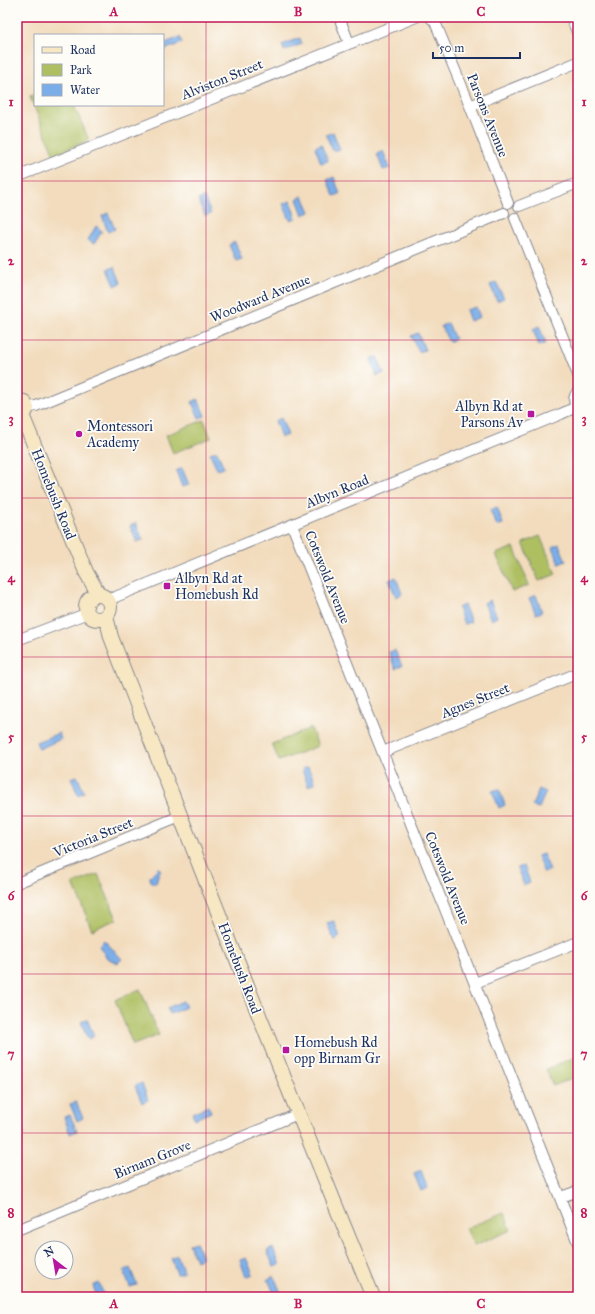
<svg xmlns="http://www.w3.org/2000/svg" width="595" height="1314" font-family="'IM FELL Great Primer',serif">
<rect width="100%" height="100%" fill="#fdfcf7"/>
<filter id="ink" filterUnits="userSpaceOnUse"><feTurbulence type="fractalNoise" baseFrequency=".025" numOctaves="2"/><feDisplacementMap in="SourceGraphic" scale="8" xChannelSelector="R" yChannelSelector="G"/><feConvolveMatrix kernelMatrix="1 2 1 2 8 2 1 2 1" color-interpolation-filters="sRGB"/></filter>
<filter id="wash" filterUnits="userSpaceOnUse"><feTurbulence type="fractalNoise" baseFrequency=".012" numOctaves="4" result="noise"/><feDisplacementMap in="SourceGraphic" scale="16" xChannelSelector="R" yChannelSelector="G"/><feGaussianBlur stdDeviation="0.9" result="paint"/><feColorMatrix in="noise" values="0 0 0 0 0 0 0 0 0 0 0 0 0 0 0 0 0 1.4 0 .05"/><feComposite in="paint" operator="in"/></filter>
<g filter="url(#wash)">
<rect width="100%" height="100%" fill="#f2dcbd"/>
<path fill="#aebf62" stroke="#647760" d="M35,94V105H74L89,140L54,155L30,97Z
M204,420L211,438L173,453L166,435Z
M540,536L556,574L539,581L523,543Z
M514,547L529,585L512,592L496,554Z
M311,728L318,746L279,761L272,744Z
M98,874L117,919L92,930L73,884Z
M140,989L159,1035L133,1045L115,1000Z
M578,1056V1076L553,1086L546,1069Z
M504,1213L511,1230L474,1246L466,1228Z"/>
<path fill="#7baee8" stroke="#4b6ea3" d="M180,37L182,43L164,50L163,44Z
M300,38L302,44L284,51L282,45Z
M333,132L340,149L333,151L326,135Z
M321,144L328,161L321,163L315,147Z
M383,151L390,168L383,170L377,154Z
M334,177L340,194L334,196L327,180Z
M303,196L310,212L303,215L297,199Z
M204,197L211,214L205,216L198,200Z
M290,201L296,218L290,220L283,204Z
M108,213L115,229L108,232L102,216Z
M96,226L102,231L94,244L88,240Z
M235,242L242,259L236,261L229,245Z
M115,267L121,283L115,286L108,269Z
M496,282L504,298L497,301L490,285Z
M476,307L480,317L470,321L466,310Z
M448,323L455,339L449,342L441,326Z
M539,326L546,343L539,346L533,329Z
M418,333L425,350L419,352L411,336Z
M377,357L384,373L377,376L371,359Z
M198,399L205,416L199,418L192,402Z
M281,418L288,435L281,437L275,421Z
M217,451L224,468L217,470L210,453Z
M182,468L189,485L182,487L176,471Z
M497,507L503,524L497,526L490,510Z
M136,523L143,540L137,542L130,526Z
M559,544L566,561L559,564L553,547Z
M396,577L402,594L396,597L389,580Z
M536,595L542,612L536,614L529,598Z
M490,600L497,617L491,620L484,603Z
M464,605L471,622L464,624L458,608Z
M395,650L402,666L395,669L389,652Z
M59,733L61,739L39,749L36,742Z
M308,767L315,783L308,786L302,769Z
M77,776L84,792L78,795L71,778Z
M499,789L505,805L499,808L492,791Z
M539,789L546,792L539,808L532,806Z
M543,854L550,870L544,873L537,856Z
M524,866L530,882L524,885L517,868Z
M158,868H159L161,870C157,875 158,878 156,883H152L150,879V876Z
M334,921L340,937L334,940L327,923Z
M104,940L122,959L118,963L107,958L99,946Z
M183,1001L186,1007L170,1014L167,1008Z
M87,1019L94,1036L88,1039L81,1022Z
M142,1083L148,1100L142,1103L135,1086Z
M76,1102L83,1118L77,1121L70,1104Z
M208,1106L211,1112L195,1119L192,1113Z
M70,1115L77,1131L70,1134L64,1117Z
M17,1118L24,1134L18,1137L17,1135Z
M421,1171L427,1188L421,1191L414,1174Z
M196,1242L202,1258L196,1261L189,1244Z
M273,1248L280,1265L274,1267L267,1251Z
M177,1255L184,1272L177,1274L171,1258Z
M246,1258L253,1274L246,1277L240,1260Z
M130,1268L137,1285L130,1287L124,1271Z
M274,1276L281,1293L275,1296L268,1279Z
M99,1283L105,1297H97L93,1286Z"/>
</g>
<g filter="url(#ink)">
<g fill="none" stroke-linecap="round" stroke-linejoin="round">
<g stroke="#86868e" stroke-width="12">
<path id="minor" d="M17,17H18
M339,17L349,43
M430,17L435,22L470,106L508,203
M571,17L578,34
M470,106L578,62
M17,177L416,17
M519,206L578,183
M515,218L578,375
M578,391C573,397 573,403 578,410
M27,408L36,406L504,213
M292,525L578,1243
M108,600L561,414L576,407
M17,640L88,613
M383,752L578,673
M17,883L180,816
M475,983L578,942
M561,1197L578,1191
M17,1230L298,1114"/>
</g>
<g stroke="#86868e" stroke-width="16">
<path id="secondary" d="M17,400L24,402L27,408L24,415L17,416
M22,415L86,572L99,595
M86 607a12 12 0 1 1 24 0a12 12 0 1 1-24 0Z
M106,616L111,637C196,858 283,1078 373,1297"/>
</g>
<use href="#minor" stroke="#fff" stroke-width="10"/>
<use href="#secondary" stroke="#f7e8c3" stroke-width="14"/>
</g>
</g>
<path fill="none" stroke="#c2185b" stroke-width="1" stroke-opacity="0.55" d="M206,17V1297M389,17V1297M17,181H578M17,340H578M17,498H578M17,657H578M17,816H578M17,974H578M17,1133H578"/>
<g fill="#b5179e" stroke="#fdfcf7" stroke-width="1.5">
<rect x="527" y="410" width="8" height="8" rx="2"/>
<circle cx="79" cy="434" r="4"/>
<rect x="163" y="582" width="8" height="8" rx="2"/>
<rect x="282" y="1046" width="8" height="8" rx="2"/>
</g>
<g text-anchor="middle" stroke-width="3.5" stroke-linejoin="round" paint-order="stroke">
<g font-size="14" fill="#1b2f5e" stroke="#fdfcf7">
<text transform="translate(222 79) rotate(-22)" y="5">Alviston Street</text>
<text transform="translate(488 115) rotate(68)" y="5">Parsons Avenue</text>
<text transform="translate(260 298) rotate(-22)" y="5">Woodward Avenue</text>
<text transform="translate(337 491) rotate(-22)" y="5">Albyn Road</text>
<text transform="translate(54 494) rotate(68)" y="5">Homebush Road</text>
<text transform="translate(328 577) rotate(68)" y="5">Cotswold Avenue</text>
<text transform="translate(475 700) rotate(-22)" y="5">Agnes Street</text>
<text transform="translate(93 837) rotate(-22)" y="5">Victoria Street</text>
<text transform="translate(448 878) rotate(68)" y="5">Cotswold Avenue</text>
<text transform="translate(240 968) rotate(69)" y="5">Homebush Road</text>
<text transform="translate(152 1159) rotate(-22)" y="5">Birnam Grove</text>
</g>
<g font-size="14" fill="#1b2f5e" stroke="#fdfcf7" text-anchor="start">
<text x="523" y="411" text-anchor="end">Albyn Rd at<tspan x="523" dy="16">Parsons Av</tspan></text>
<text x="87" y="431">Montessori<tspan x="87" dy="16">Academy</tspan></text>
<text x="175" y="583">Albyn Rd at<tspan x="175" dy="16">Homebush Rd</tspan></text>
<text x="294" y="1047">Homebush Rd<tspan x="294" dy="16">opp Birnam Gr</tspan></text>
</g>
</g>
<rect width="595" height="1314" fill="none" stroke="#fdfcf7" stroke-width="44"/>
<rect x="34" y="34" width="130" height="72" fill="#fdfcf7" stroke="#a3aaba"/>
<rect x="42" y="47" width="20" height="6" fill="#f7e8c3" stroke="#a3aaba"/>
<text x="70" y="54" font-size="12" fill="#1b2f5e">Road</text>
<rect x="42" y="64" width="20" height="12" fill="#aebf62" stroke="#a3aaba"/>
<text x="70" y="74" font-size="12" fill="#1b2f5e">Park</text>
<rect x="42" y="84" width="20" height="12" fill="#7baee8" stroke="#a3aaba"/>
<text x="70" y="94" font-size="12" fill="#1b2f5e">Water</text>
<g transform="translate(54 1260) rotate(329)"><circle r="19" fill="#fdfcf7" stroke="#a3aaba"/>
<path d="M0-3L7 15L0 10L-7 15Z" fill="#b5179e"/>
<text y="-6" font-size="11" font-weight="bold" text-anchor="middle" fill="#1b2f5e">N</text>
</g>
<path d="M433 52v6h87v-6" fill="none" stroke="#1b2f5e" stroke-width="2"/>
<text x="439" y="52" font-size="12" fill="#1b2f5e" stroke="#fdfcf7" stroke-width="3" paint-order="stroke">50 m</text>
<rect x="22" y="22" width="551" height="1270" fill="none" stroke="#c2185b" stroke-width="1.5"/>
<g font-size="13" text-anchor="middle" font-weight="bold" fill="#c2185b">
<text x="114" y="16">A</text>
<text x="298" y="16">B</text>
<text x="481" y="16">C</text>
<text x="11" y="106">1</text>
<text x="584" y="106">1</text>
<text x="11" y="265">2</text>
<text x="584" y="265">2</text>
<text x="11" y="423">3</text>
<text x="584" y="423">3</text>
<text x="11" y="582">4</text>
<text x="584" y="582">4</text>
<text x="11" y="741">5</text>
<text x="584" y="741">5</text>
<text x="11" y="900">6</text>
<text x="584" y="900">6</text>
<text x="11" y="1058">7</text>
<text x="584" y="1058">7</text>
<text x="11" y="1217">8</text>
<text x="584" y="1217">8</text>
<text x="114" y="1308">A</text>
<text x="298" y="1308">B</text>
<text x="481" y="1308">C</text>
</g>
</svg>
